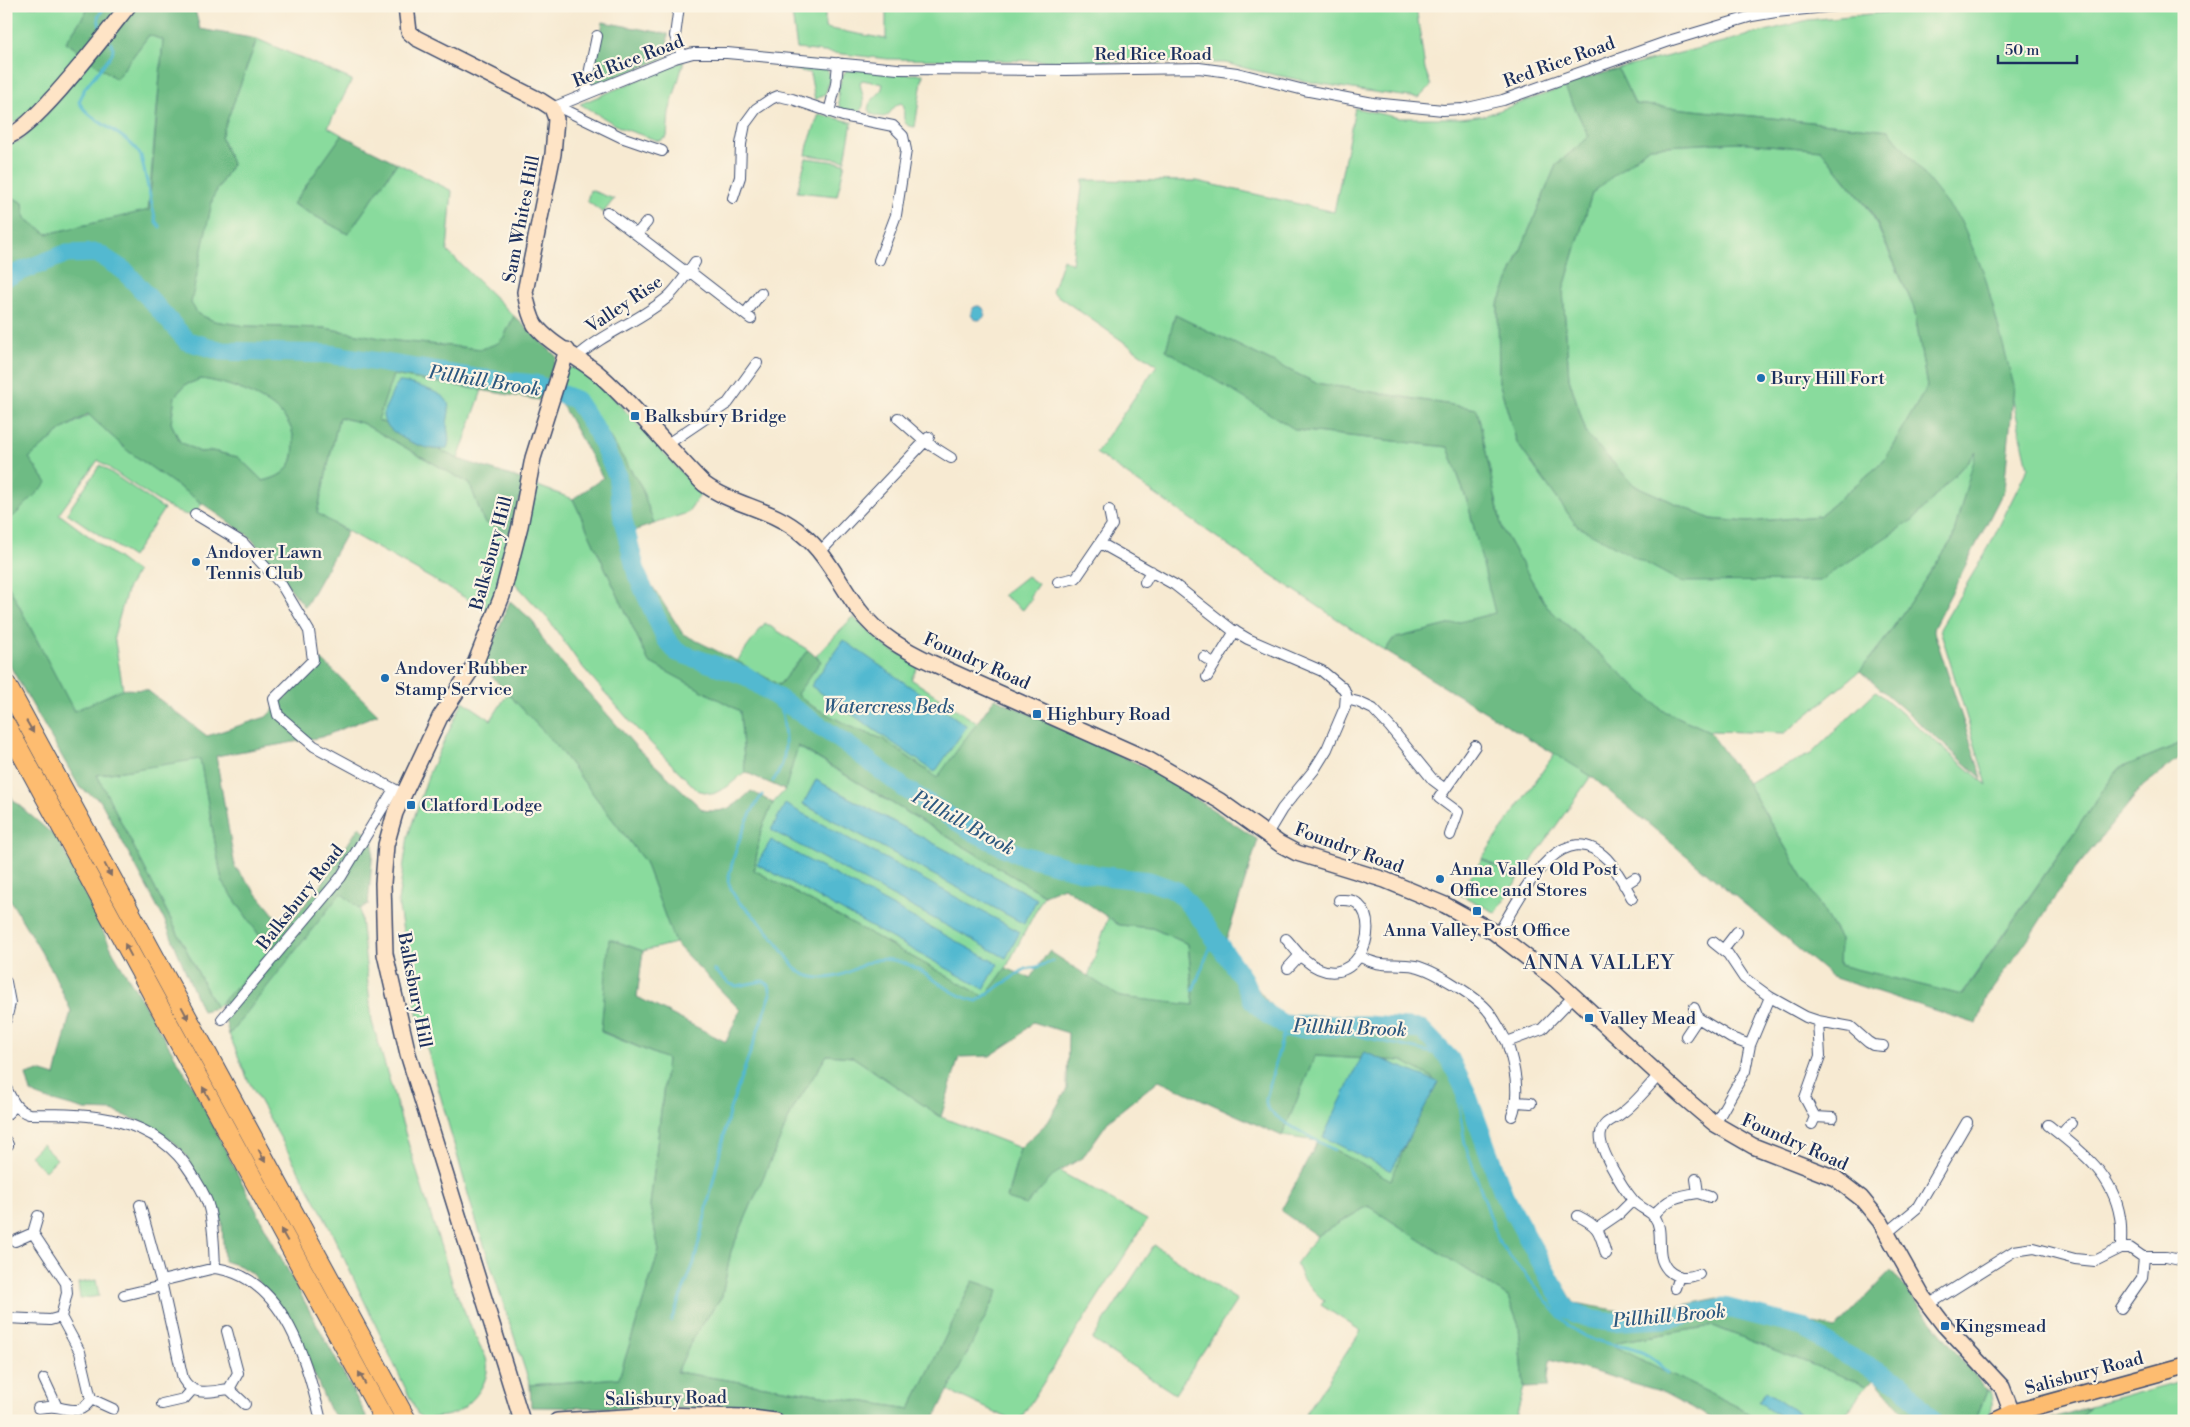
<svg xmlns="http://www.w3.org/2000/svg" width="2190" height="1427" font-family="'Libre Bodoni',serif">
<rect width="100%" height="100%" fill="#fcf5e5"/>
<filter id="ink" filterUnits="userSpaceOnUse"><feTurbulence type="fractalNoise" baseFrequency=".02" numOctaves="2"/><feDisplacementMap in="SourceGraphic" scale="10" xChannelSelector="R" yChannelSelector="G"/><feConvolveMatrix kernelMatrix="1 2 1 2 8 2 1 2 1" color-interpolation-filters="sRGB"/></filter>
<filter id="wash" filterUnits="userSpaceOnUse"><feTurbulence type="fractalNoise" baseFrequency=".0096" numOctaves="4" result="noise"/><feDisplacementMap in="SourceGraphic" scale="20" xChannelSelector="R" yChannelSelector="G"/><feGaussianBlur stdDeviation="1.12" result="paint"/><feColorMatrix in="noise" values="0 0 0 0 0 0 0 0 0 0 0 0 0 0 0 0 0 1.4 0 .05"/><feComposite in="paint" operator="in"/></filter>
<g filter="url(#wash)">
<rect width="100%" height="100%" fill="#f7ead2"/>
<path fill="#89db9d" stroke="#52857e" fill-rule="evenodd" d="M6,6H90L66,42L80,52C58,78 37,112 6,127Z
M791,6H825V28L886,39V6H1416L1425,69L1431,86L1419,98C1353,90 1289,80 1225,63L888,59L797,49Z
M1953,6H2184V742L2118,769L1961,995L1839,965L1840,939L1747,783L1811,754L1876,691L1987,785L1940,629L1990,545L2028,467L1984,273L1889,130L1635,104L1618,69L1808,20Z
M149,35L163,40L148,211L47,234L25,218L23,203L6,194V145L20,141L39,123L91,60L116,79Z
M257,39L352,80L328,127L342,135L293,204L348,234L397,163L452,191L447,251L514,316L504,337L498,344L482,349L397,341L324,328L246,326L214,321L198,314L190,303L213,197L232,164L221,137Z
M783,59C808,62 842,58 825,94L815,100L810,73L782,67Z
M684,61L669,112L667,137L659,141L621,128L580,104Z
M850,67L894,74H923L915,127C901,126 904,117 904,106L901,103C887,108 893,123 872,114L868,109C870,96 881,98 883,84L862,80L860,83C862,96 870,109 853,114L840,108C836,96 839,74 850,67Z
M1565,87L1589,137L1556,165L1498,305L1499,382L1517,443L1577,526L1914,519L1977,451L1952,540L1883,642L1860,671L1785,733L1709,731L1662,710L1547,607L1502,529L1477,409L1316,383L1175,315L1296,430L1448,447L1468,504L1496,613L1393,639L1385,651L1252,562L1096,453L1157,365L1052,292L1063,259L1072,264L1083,180L1197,181L1334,212L1355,108L1399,118H1460L1486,115Z
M819,114L852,122L845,160L806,155L808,145Z
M1737,142L1821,150L1871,212L1914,308L1927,387L1884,461L1819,516L1748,522L1711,519L1634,485L1587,435L1569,378L1563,291L1592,193L1649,147Z
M806,158L845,163L837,196L797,192Z
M590,190L614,199L603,213L587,201Z
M573,367L600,383L701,494L687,513L654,524L641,486L584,397L559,385L567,369Z
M393,375L482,390L458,459L378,420Z
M201,379C228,382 278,400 290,426C295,436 294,446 293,456C290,472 277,478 263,481L238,457L212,451L200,452L180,442L171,423L175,396L185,385Z
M89,415L128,451L202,503C199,508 196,516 188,515C172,514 115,472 98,460L59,514L137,572L128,587L114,636L123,689L74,712L6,581V524L47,483L29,458L63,429Z
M339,417L362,423L470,484L484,522L512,534L496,592L487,610L317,514Z
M100,465L164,509L132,557L67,513Z
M535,485L573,499L649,662L740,711L745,772L727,787L713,794L697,790L635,727L580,664L548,619L514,582Z
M1027,576L1038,584L1030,596L1032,598L1023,610L1003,595Z
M853,617L889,649L920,663L911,679L977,723L938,778L883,739L853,728L810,705L796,694L821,661L816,656Z
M765,623L808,650L779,685L737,661Z
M508,693L556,745L645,862L675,943L643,951L610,939L601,1032L667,1059L650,1206L659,1251L619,1378L530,1385L472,1208L417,1013L398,902L408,836L429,773L463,701L491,720Z
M797,746L1044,895L1006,968L985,997L754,870L761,830L773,803L785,790ZM816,780L1036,899L1024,923L803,804Z
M1555,753L1591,776L1518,880L1482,858Z
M200,758L222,881L270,951L216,1008L97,775Z
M1482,859L1517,880L1496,913L1459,894Z
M341,892L360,909L372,1022L412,1156L453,1285L480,1347C498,1369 480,1397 459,1411C450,1417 435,1417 424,1419L418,1415L324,1216L248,1080L229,1034Z
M1108,918L1119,925L1152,928L1188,944L1194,1006L1120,997L1088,977Z
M827,1055L853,1057L941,1117L1020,1148L1007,1198L1059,1171L1147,1220L1019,1421H1014L947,1390L999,1290L973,1281L910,1409L677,1372L693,1338L722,1296L731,1251L793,1109Z
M1315,1056L1403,1061L1433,1078L1391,1181L1318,1141L1282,1136Z
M42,1144L57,1159L45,1171L30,1156Z
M1368,1206L1508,1297L1519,1326L1524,1388L1515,1421H1301L1361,1331L1321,1305L1324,1301L1303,1280L1296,1264L1317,1236Z
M1154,1245L1237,1300L1175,1394L1092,1340Z
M96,1280L99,1296L80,1299L78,1283Z
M1713,1326L1867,1386L1840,1421H1760L1738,1407L1611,1345L1622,1341Z
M2184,1380V1421H2077L2090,1406Z
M1987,1391H1990C1994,1405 1994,1420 1975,1421Z"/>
<path fill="#6ebb84" stroke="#447571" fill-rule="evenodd" d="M90,6H194L200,29L257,39L221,137L232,164L213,197L191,303L198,314L214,321L246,326L324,328L397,341L482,349L498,343L504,337L514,316L557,357L539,400L393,375L378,420L458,459L524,480L512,534L484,522L470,484L362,423L339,417L317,513L347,532L305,607L250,537L128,451L88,414L63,429L29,458L47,483L6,524V194L23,203L25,218L47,234L149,210L163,40L149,35L116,79L66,42ZM201,379C228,382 278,400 290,426C295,436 294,446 293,456C290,472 277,478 263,481L238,457L212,451L200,452L180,442L171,423L175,396L185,385Z
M603,22L668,34L667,57L589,89Z
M1618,69L1635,104L1889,130L1960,220L1984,273L2014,386L2004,490L1933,629L1982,778L1860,671L1883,642L1952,540L1976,452L1914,519L1819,581L1681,582L1577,526L1517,443L1499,382L1498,305L1556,165L1589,137L1565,87L1575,81ZM1737,142L1821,150L1872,212L1914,308L1927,387L1884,461L1819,516L1748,522L1711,519L1634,485L1587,435L1569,378L1563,291L1592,193L1649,147Z
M342,135L397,163L348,234L293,204Z
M1175,315L1316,383L1477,409L1502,529L1547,607L1662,710L1709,731L1747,783L1840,939L1839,965L1962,995L2118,769L2184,742V755L2143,786L2062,886L2034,930L1987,997L1977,1024L1832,977L1591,776L1385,651L1393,639L1495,613L1468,504L1448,447L1296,430L1166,350Z
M559,385L584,397L641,486L654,524L633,531L642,570L683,634L737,661L779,685L808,650L821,661L797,694L810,705L853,728L883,739L937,778L995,698L1156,772L1258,840L1224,947L1280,1017L1421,1027L1450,1059L1508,1190L1574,1303L1639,1314L1718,1298L1835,1329L1891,1270L1987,1391L1975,1421H1911L1874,1378L1867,1386L1713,1326L1622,1341L1612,1345L1738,1407L1760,1421H1717L1660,1391L1550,1359L1547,1387L1524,1388L1519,1326L1508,1297L1368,1206L1317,1236L1281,1211L1318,1141L1391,1180L1433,1078L1403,1061L1315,1056L1282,1136L1159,1080L1110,1119L1083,1157L1055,1174L1026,1205L1007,1199L1020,1148L1048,1122L1067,1089L1068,1033L1033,1022L1016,1039L990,1056L959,1057L941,1117L853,1057L827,1055L793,1109L731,1251L722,1296L693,1338L677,1372L910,1409L973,1281L999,1290L933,1421H841L741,1409L531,1407L530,1385L619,1378L659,1251L650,1206L667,1059L601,1031L609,939L643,951L637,997L726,1042L740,1010L675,943L645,862L556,745L483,667L510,601L532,620L547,646L638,749L703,810C726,814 735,806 751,791L773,803L761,830L754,870L985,997L1006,968L1030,978L1049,951L1120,997L1194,1005L1188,944L1152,928L1119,925L1064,887L1044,895L798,746L785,790L745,772L740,711L649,662L573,499L603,478L558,398Z
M6,581L74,711L122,689L147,690L207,736L266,717L322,660L378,714L322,737L216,756L235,867L285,928L321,885L359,827L374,838L368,905L360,909L341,893L229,1035L221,1003L270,951L222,881L200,759L97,775L216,1008L202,1011L164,919L100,800L80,788L6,659Z
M6,787L14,801L58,839L113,952L192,1085L272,1241L369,1421C353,1421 339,1423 329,1409L294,1326L251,1273L240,1266L224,1261L222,1222L187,1157L176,1144L146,1124L128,1117L113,1111L85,1110L39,1097L31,1092L26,1075L39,1071L55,1076L71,1011L53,972L6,893Z
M2090,1406L2077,1421H2046Z"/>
<path fill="#52b9d0" stroke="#367497" d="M971 313a7 7 0 1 1 14 0a7 7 0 1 1-14 0Z
M399,382C409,382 442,392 447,401C451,410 448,415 447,424C447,432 451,440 447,448C431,455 384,434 383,416C383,411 388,403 390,398C393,392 394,387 399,382Z
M843,640L967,726L935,772L811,686Z
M816,780L1037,899L1024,924L803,804Z
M785,804L1020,932L1006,958L771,830Z
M771,840L998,964L984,989L757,864Z
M1364,1052L1438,1082L1391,1171L1323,1137Z
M1766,1391L1810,1421H1787L1759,1402Z"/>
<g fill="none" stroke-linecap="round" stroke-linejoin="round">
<path stroke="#52b9d0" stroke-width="3" d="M100,27L98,17L105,6
M111,43L113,48L112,54L85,88L79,102C91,124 126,131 141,156L156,222L160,227
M773,781C792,757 784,727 780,698
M762,795C745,819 734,852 728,881C731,888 733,895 738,901C742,906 748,909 752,914C766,928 777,942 788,958C792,963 795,969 800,972C810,978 822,979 833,977C858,973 868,953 897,961C927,968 945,995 977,1001L1025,969L1037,967L1053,961
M1193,990L1214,938
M1283,1024V1035L1266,1099C1266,1101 1266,1105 1267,1107C1272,1118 1321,1143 1334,1150
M1283,1037L1356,1035L1437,1054L1446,1060L1454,1073L1465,1144L1500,1244L1563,1321C1571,1328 1581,1336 1592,1339C1627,1351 1640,1342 1668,1373
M671,1321L694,1263L730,1109L771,994L769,985L763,981L737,986L730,984L714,970"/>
<path stroke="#52b9d0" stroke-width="19" d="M6,274L9,276L65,254L97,253L126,272L187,341L222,351L329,354L476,378L535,384L576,400L597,432L617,475L623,520L637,575L666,639L677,652L746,676L849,746L904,788L974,832L1018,854L1096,875L1149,881L1177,891L1199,916L1243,979L1253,1001L1268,1015L1283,1024L1367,1025L1421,1029L1450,1059L1467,1094L1504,1195L1567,1310L1591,1319L1608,1322L1666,1319L1724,1307L1802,1327L1848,1356L1900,1383L1933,1421"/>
</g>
</g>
<g filter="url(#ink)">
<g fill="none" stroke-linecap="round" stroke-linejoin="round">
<g stroke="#3c4b6f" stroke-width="12">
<path id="street" d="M679,6L675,36L682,55
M585,93L597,36
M557,106L621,137L662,151
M552,108L675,58L693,53H727L898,69L1065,70L1199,68L1237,73L1304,90L1373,103L1443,110L1463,109L1503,100L1672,40L1752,16L1776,12L1836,6
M829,112L836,84L838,63
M733,198L740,177L741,144L745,124L756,109L771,99L778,96L792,99L843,116L893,126L903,136L906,150L896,215L879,260
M607,212L687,273
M637,234L647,222
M689,271L751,319
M745,314L761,293
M576,358C604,332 641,321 669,296C679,286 687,274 695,262
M898,418L924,441L951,458
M666,445L728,403L757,363
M195,514L243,543L281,584L309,631L313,660L274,699L278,715L314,746L403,794
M1100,543L1175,585L1231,629L1248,639L1322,671L1344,689L1346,694L1345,707L1327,749L1314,770L1282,809L1267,834
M820,552L929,437
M1058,582L1076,578L1112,525L1109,510
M1145,582L1151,571
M1204,657L1215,664
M1207,677L1235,631
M1346,699L1358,702L1373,709L1390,727L1433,780L1445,789
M1450,835L1458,812L1439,798L1475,746
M1624,885L1635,878
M1498,934C1518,901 1560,811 1607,859C1617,870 1625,885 1632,898
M1286,939C1292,945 1297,953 1304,959C1353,1001 1384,927 1358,904C1353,899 1346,900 1339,900
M1713,942L1728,954L1744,978L1770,997L1806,1017L1818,1021L1851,1027L1868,1042L1873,1045L1883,1046
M1723,950L1737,932
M1360,956C1380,969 1394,962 1415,966C1432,969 1479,998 1489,1012C1496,1021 1501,1032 1507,1042L1542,1029L1574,996
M1288,968L1300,955
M6,982L10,1003L6,1020
M1694,1008L1698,1018
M222,1019L341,877L394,789
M1686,1036L1698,1018L1731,1038L1750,1045
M1507,1042C1514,1065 1521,1093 1512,1116
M1659,1075C1647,1088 1636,1103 1622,1113C1614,1120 1603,1121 1601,1133C1597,1147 1623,1188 1633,1200C1638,1207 1648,1210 1654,1216C1666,1232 1653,1254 1668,1270C1677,1279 1689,1278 1699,1274
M6,1088C12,1100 16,1110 29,1114C91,1114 156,1115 192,1174C198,1184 206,1195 209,1208C214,1227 214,1248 215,1268C285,1277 308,1364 321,1421
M1517,1102L1531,1103
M6,1115L15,1106
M1815,1117L1805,1098L1820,1056L1818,1021
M1715,1124L1745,1071L1750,1045L1770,997
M1812,1124L1815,1117L1833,1118
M2048,1125C2080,1150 2113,1174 2120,1217C2122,1227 2121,1238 2121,1248
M2061,1135L2071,1123
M6,1141L8,1145
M1696,1179L1698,1193L1710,1197
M140,1205L161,1281L215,1268
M1578,1216C1600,1227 1599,1231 1606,1254
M1653,1216C1668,1198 1677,1196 1698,1193
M1598,1228L1620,1213L1633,1200
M1887,1233L1917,1208L1967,1122
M15,1241L33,1233L38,1216
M161,1281L183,1379C194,1398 211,1391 229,1389L245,1404
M1675,1288L1679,1276
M124,1295L162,1286
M1928,1305L2014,1251L2034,1248L2075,1259L2095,1261L2121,1248H2130L2143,1257H2166L2184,1261
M2121,1308L2142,1278L2144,1257
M6,1318L50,1320L61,1317L67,1293L66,1283L33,1233
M227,1331L238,1373L229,1389
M44,1379L57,1407
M91,1399L113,1409
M162,1404L184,1399L192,1390
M38,1408C43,1408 49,1406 55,1407C70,1409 81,1416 91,1399L80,1352L61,1317"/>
</g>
<g stroke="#3c4b6f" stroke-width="18">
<path id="secondary" d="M406,6L409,32L416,38L541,101L552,108L556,119L553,154L525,292C527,303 529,315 535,325C551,346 581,358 601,376C638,409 669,449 704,484C734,506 774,509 802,534C827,554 840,585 859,610C877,635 905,650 932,663L1149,760L1220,801L1280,844L1297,853L1385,880L1445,905L1494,932L1555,979L1682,1096L1715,1124L1753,1146L1835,1178L1861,1198L1880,1221L1922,1296L1944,1325L2002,1387L2012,1413
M6,137C32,132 108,31 128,6
M522,1421L408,1054L385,954L383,883L386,845L395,813L440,717L475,664L502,596L520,526L533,458L567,350
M557,1421L660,1415L744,1417L775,1421"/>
</g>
<g stroke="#3c4b6f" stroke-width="19">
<path id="primary" d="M1995,1421L2012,1413L2184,1366"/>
</g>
<g stroke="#3c4b6f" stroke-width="21">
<path id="highway" d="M6,684L407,1421
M6,725L385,1421"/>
</g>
<use href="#street" stroke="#fff" stroke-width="10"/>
<use href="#secondary" stroke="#fee4c6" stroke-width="15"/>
<use href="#primary" stroke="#fdbc70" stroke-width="16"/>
<use href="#highway" stroke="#fdbc70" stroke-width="19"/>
</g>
<defs><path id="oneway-solid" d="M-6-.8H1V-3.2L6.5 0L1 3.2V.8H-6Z" transform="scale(1.25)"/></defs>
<g fill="#816e66">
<use href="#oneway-solid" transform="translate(30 727) rotate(60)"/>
<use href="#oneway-solid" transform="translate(108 870) rotate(62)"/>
<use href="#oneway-solid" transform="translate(128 950) rotate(-118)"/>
<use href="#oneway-solid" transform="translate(185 1013) rotate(62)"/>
<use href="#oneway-solid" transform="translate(206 1093) rotate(-119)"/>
<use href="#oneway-solid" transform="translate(262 1156) rotate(62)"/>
<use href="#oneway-solid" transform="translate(284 1235) rotate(-119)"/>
<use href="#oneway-solid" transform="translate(362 1378) rotate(-119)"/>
</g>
</g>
<g fill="#1f6fb2" stroke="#fcf5e5" stroke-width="2">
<circle cx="1761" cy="378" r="5"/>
<rect x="630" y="411" width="10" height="10" rx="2.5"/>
<circle cx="196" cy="562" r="5"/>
<circle cx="385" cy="678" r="5"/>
<rect x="1032" y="709" width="10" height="10" rx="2.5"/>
<rect x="406" y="800" width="10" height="10" rx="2.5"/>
<circle cx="1440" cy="879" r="5"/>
<rect x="1472" y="906" width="10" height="10" rx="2.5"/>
<rect x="1584" y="1013" width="10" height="10" rx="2.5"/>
<rect x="1940" y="1321" width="10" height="10" rx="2.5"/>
</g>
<g text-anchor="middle" stroke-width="4.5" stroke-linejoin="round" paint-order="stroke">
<g font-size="18" fill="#1b2f5e" stroke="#fcf5e5">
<text x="1153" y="60">Red Rice Road</text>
<text transform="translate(628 61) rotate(-21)" y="6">Red Rice Road</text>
<text transform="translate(1559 62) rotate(-20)" y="6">Red Rice Road</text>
<text transform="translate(521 219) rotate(-79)" y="6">Sam Whites Hill</text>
<text transform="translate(624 304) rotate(-34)" y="6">Valley Rise</text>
<text transform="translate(491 553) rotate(-75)" y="6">Balksbury Hill</text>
<text transform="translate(977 661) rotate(24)" y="6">Foundry Road</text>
<text transform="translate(1349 848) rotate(20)" y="6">Foundry Road</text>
<text transform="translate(300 897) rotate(-52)" y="6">Balksbury Road</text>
<text transform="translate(415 990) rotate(79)" y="6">Balksbury Hill</text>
<text transform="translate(1795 1142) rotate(24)" y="6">Foundry Road</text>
<text transform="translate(2084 1373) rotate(-15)" y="6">Salisbury Road</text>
<text transform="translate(666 1398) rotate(-1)" y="6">Salisbury Road</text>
</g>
<g font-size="18" fill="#1b2f5e" stroke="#fcf5e5" text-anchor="start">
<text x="1771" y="384">Bury Hill Fort</text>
<text x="645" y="422">Balksbury Bridge</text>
<text x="206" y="558">Andover Lawn<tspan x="206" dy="21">Tennis Club</tspan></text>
<text x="395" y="674">Andover Rubber<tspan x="395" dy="21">Stamp Service</tspan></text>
<text x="1047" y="720">Highbury Road</text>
<text x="421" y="811">Clatford Lodge</text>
<text x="1450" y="875">Anna Valley Old Post<tspan x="1450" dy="21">Office and Stores</tspan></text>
<text x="1477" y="936" text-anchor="middle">Anna Valley Post Office</text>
<text x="1599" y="1024">Valley Mead</text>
<text x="1955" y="1332">Kingsmead</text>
</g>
<g font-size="19" font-style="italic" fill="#2c5880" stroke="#fcf5e5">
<text transform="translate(485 380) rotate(9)" y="7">Pillhill Brook</text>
<text x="889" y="713">Watercress Beds</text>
<text transform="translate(964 822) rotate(29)" y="7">Pillhill Brook</text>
<text transform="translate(1350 1027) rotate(2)" y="7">Pillhill Brook</text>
<text transform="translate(1669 1315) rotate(-5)" y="7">Pillhill Brook</text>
</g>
<g font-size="20" letter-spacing="1" fill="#1b2f5e" stroke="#fcf5e5">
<text x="1599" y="969">ANNA VALLEY</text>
</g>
</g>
<rect width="2190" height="1427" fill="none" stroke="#fcf5e5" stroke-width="25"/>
<path d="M1998 55v8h79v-8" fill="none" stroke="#1b2f5e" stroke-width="2.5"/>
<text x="2005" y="55" font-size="15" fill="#1b2f5e" stroke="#fcf5e5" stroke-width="4" paint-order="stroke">50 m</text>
</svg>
